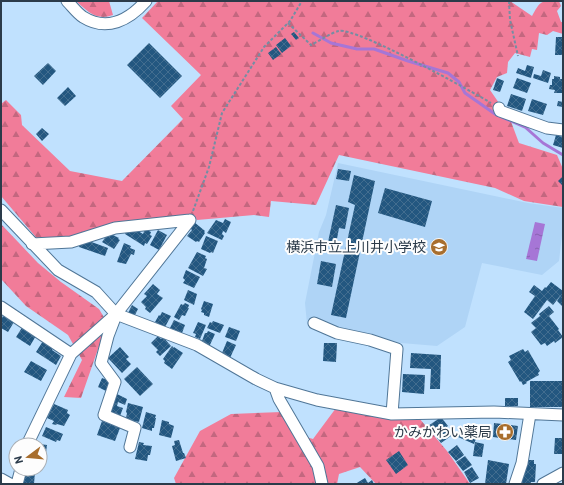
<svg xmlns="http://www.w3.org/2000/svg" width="564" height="485" font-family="Barlow,'Noto Sans JP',sans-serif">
<defs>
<pattern id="forest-firs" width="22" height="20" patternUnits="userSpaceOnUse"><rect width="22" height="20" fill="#f17c99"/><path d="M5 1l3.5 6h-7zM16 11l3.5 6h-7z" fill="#c3677f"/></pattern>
<pattern id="water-ripples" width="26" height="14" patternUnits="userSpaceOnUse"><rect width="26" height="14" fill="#a676d6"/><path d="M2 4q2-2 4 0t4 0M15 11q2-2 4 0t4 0" fill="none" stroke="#8762b0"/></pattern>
<pattern id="building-cross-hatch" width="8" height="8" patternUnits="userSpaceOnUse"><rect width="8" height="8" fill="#235780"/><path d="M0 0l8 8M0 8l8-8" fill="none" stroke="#426d8f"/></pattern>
</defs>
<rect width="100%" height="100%" fill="#c0e1fe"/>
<path fill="#afd4f6" d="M338,163L528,203L563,208V227L559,261L542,275L482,263L465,327L437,346L401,343L358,332L338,339L307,324L305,303L319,232L326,215Z"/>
<path fill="url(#forest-firs)" d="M76,1H109L113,15C97,21 88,12 76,1Z
M158,1H510L532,16C541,0 540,1 559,1L561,6L557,11L561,22H563V34L553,31L547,35L539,33L537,50L532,49L530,57L515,53L508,62L507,73L497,77L490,90L510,119L519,143L557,155L563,169V207L524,201L495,188L339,155L316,205L271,201L269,217L254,215L197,220L194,215L128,222L81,235L40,242L1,196V104L6,100L21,115L22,125L70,171L122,181L183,119L171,106L201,75L142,18Z
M1,224L38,263L61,282L99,309L108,324L98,349L81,398L64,397L82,360L68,335L26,306L1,279Z
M336,408L419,418L447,451L470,484H376L360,467L339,474L337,484H176L174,478L200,431L231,414L282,412L293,433L313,439Z"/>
<path fill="url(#water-ripples)" d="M535,222L545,224L537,261L526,259Z"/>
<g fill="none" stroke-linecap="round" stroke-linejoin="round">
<path stroke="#a676d6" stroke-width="3" d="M313,33L331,43L357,49H374L408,61L448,73L459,82L465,93L495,114L525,127L543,143L563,155"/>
</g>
<path fill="url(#building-cross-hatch)" d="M294,32L299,38L296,40L291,34Z
M556,37H563V55H555Z
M285,38L291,46L282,53L276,45Z
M149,43L182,76L160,98L127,65Z
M276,47L281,54L273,60L268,53Z
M48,63L56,71L43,85L34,76Z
M527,65L534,67L531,78L516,73L518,68L525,71Z
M543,70L551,73L548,83L533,78L534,74L541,76Z
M554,76L560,77V79H562L563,93H554L555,90L549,89L550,85H552V79H554Z
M497,78L504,81L500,92L493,90Z
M517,78L531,83L527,93L513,88Z
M68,87L76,96L65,106L57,98Z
M511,94L526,99L522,111L507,106Z
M532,99L547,104L543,115L528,111Z
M558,101L563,102V107L557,106Z
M42,128L49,134L42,141L36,134Z
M556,135L563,137V148L553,145Z
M338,169L351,171L349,181L336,179Z
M354,175L375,181L346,318L331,315L355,205L348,202Z
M563,176V186L558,181Z
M385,188L432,201L425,227L378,213Z
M336,205L349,208L345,229L339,228L336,244L328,242Z
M225,219L231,222L226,233L223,231L222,234L224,236L222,240L207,233L216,220L223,223Z
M194,222L205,231L204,232L205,233L199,242L197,241L196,242L187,236L192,230L190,228Z
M133,228L143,234L145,229L151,232L150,235L152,236L147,244L145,243L144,246L125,234L128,229Z
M158,230L167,235L159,250L150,245Z
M111,234L119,238L118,239L120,240L114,249L102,242L107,235L109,237Z
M206,236L218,241L213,253L211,252L210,253L201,249Z
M86,240L108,248L105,256L79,247L81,242Z
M124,243L131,246L130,248L135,250L134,255L131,254L126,264L117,262Z
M197,252L206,256L205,258L207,259L204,268L207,269L203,276L188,268Z
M321,261L336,264L332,287L317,284Z
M186,270L200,277L194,288L183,283L185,280L183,278Z
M551,282L563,291V307L557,301L561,295L553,305L547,300L533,319L524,312L535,296L529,292L534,285L542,291L545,287L546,288Z
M153,284L160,290L157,294L163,298L150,313L145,309L146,307L141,302L147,296L144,294Z
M188,290L197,294L194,305L184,300Z
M204,301L213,304L209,317L204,315V313L201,312L202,310L201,309Z
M185,303L189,305L188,308H189L185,316L182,315L179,320L174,317L181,304L183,305Z
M132,305L138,309L134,317L128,313Z
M549,306L554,312L549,316L559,329L558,330L563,337L555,343L554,341L547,346L545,343L541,345L531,332L536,328L531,323L540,316L539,314Z
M162,312L171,316L165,327L155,322L159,315L160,316Z
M3,316L14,322L8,332L1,328V319Z
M174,320L185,325L182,333L170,328Z
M213,321L224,325L220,333L207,328L210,322L212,323Z
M198,322L206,325L200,339L195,337L196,334L193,333Z
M23,326L37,334L30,346L16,337Z
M229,327L240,331L236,341L225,337Z
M208,331L215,334L209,347L204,345L205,342L202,341L205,333H207Z
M158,336L161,339L163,337L171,346L160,356L156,352L158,350L151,343Z
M43,341L53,347L52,350L61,356L56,365L36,352Z
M227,341L236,345L230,358L225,356V354L222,353Z
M324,343H337L336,362L323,361Z
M172,346L174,348V347L183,353L172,369L164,363L165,361L163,359Z
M120,347L129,357L126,359L131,364L122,373L108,358Z
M523,349L525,352L528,350L540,371L538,373L539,375L526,382L527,383L523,385L521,381L520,382L508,362L511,360L509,356Z
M411,353L441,355L440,389H430L431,369L410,368Z
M31,361L47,370L41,381L24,372Z
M137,367L153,384L140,396L124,379Z
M403,374L425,375L424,394L402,392Z
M102,378L110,381L106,391L98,387Z
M530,381H563V407H530Z
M117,394L127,399L125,405L118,402L117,406L123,408L120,416L111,412Z
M505,398H518V406H505Z
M128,403L143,407L139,422L129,420V419L126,418L127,413L126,412Z
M54,404L68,410L67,413L70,415L64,426L57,424L56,425L52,424L54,421L47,418Z
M146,412L156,415L155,418H156L154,428H152V431L142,428Z
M441,417L448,426L445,428L451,436L441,443L428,426Z
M162,420L169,422V424L174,426L171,438L159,435Z
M102,421L120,428L115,441L97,435Z
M494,423L518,426L516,440L493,437Z
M46,427L63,434L60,441L57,440L56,442L42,436Z
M462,429L477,436L474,444L458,437Z
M555,438H563V454H554Z
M179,440L183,453H184L186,458L176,461L172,446L175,445L174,441Z
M139,442L144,443L143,445L152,446L150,455H148L147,461L135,459Z
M475,442L484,444L482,457L473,456Z
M40,444L47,445L45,460L40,459Z
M457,445L464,455L456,461L448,452Z
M399,451L408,465L396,474L386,460Z
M465,456L472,465L463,471L456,462Z
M488,460L509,464L506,484H485Z
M524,460H534V464H536L535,482H531V484H520Z
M472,467L479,478L470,483L464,472Z
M25,471L35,472L34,484H23Z
M365,478L368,483L372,480L374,484H355Z"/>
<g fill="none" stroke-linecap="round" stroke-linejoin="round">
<g stroke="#507697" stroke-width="13">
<path id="minor" d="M67,1C72,6 77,13 83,17C107,32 129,20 146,1
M499,108L500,111L547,128L563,130
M1,210L58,270L96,292L116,314L197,345L256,379L275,388L317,400L392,414L494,412L563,415
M32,244L71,242L115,228L190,220
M1,307L71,354
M116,315L108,336L101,363L115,382L104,415L135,428L130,447
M314,323L337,333L370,340L397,349L392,414
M275,388L279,399L318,466L322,484
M27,445L71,354L116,314L190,220
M1,479L10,484
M17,484L21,469
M515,484L522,463L530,414
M543,484L563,473"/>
</g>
<path stroke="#758da3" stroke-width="2" stroke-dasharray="3 2" stroke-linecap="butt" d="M509,1L510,20L518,56
M288,23L311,45C318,42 332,32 339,31C356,27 471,91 491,103
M193,211L209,167L222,113L264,47L290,21L302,1"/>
<use href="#minor" stroke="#fff" stroke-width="11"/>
</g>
<defs>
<g id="school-disc" transform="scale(0.9)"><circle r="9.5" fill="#a86e2d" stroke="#fdfdfd"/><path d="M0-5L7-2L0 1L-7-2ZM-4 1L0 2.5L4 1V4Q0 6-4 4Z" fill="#fff"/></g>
<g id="pharmacy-disc" transform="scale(0.9)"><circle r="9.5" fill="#a86e2d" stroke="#fdfdfd"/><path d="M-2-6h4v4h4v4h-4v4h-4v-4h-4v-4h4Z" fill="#fff"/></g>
</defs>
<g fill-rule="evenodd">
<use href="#school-disc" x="439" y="247"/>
<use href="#pharmacy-disc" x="505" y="432"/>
</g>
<g text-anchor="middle" stroke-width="4" stroke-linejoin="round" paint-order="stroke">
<g font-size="14" fill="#2b3b4a" stroke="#fdfdfd" text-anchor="end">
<text x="426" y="252">横浜市立上川井小学校</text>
<text x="492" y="437">かみかわい薬局</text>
</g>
</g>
<rect width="564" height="485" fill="none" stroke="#2b3b4a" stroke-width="4"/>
<g transform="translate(28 457) rotate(254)"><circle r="19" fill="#fdfdfd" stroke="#a9afb5"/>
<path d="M0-3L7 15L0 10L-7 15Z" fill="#a86e2d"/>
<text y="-6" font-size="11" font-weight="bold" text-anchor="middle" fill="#2b3b4a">N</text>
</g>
</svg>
